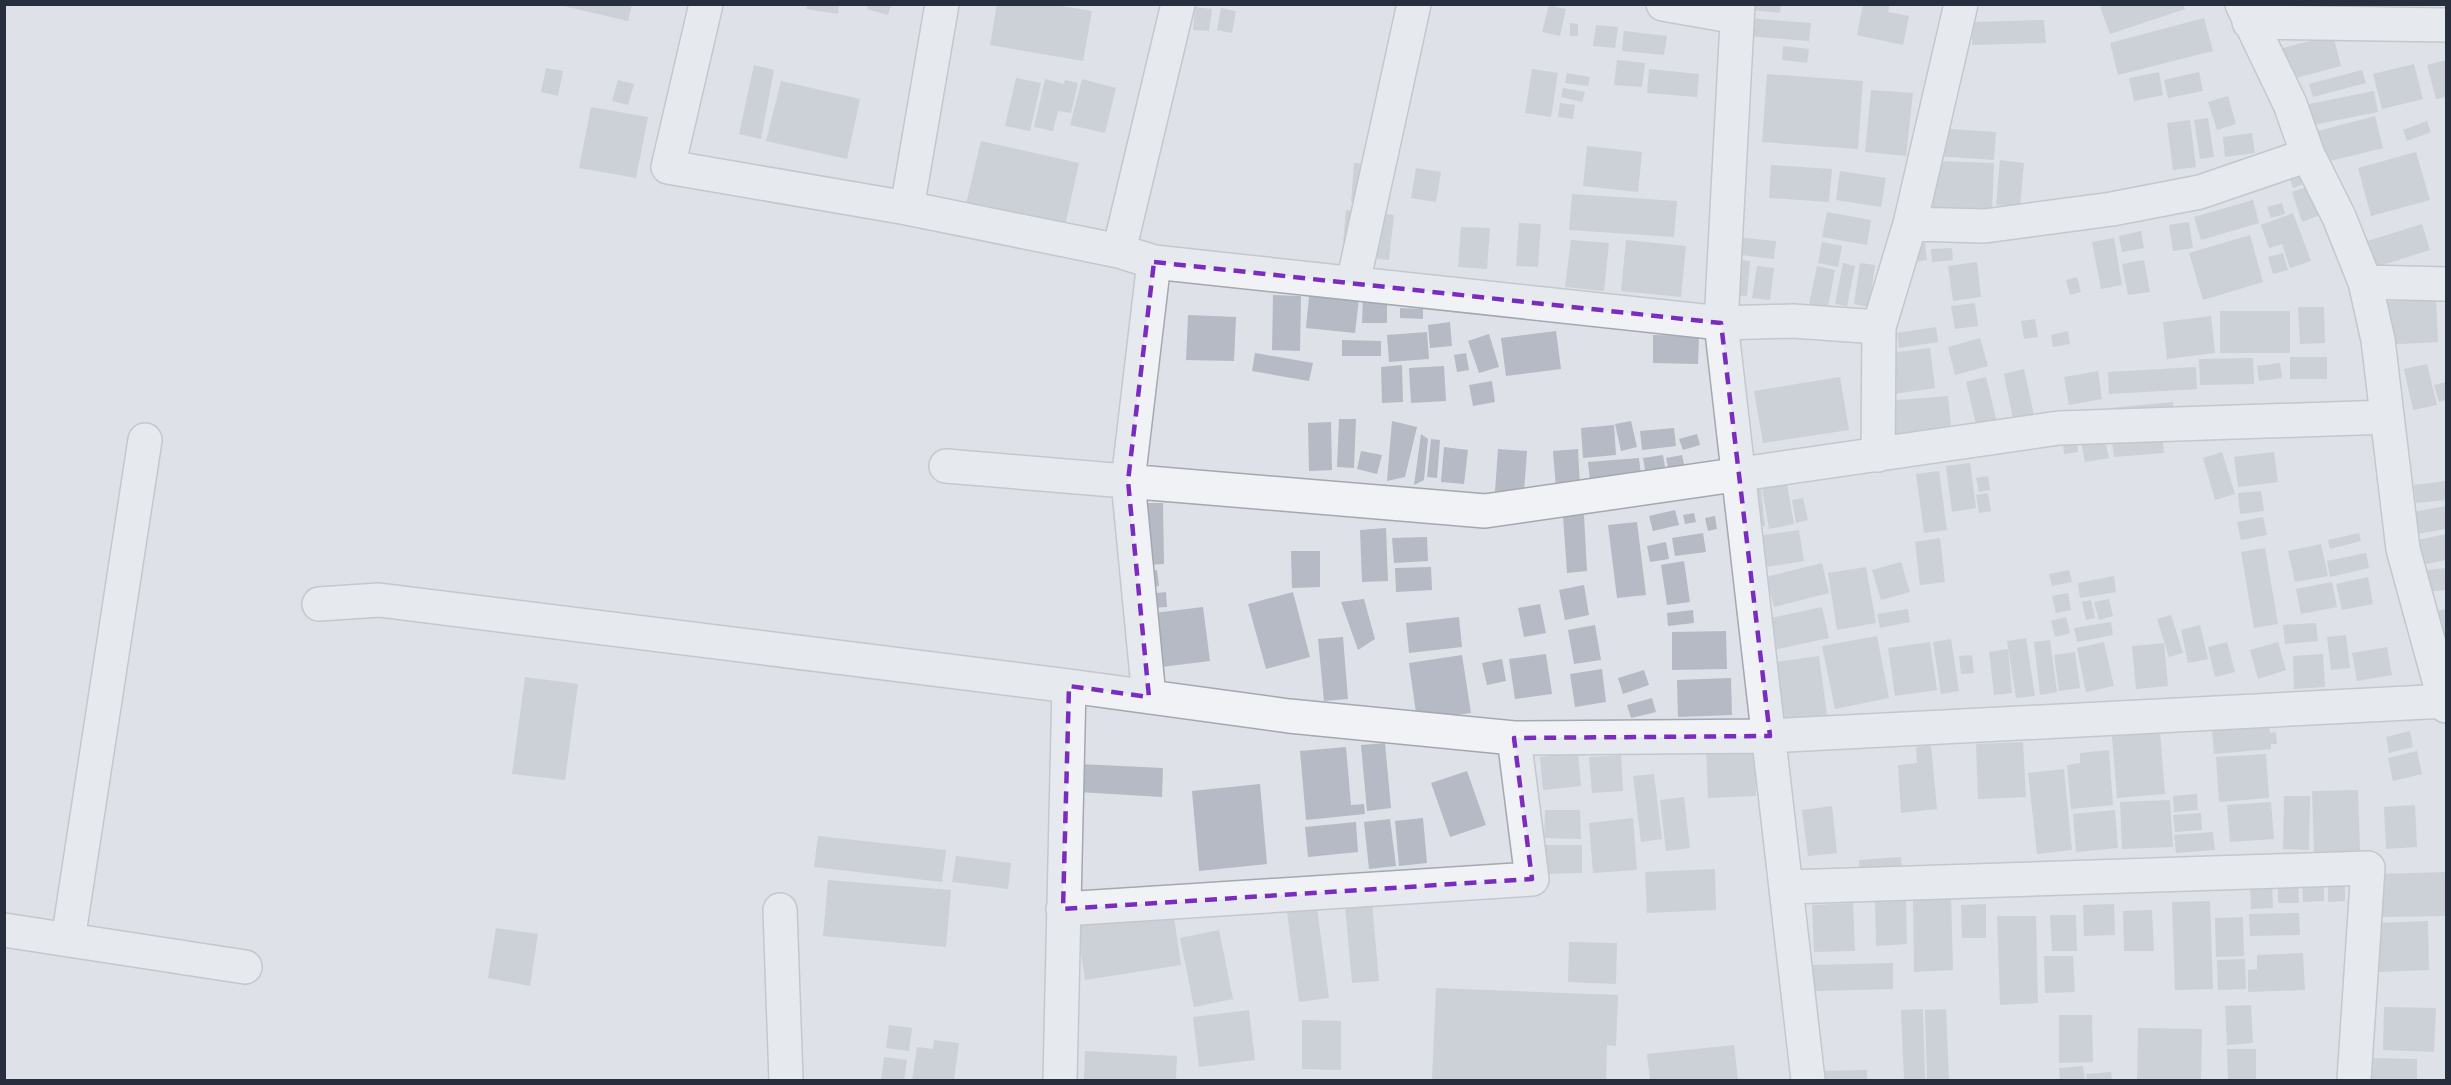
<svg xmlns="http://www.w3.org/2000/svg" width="2451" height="1085" font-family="Poppins,sans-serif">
<rect width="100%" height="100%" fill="#dee1e7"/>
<path fill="#b5bac4" d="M555,4H632L628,21Z
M807,4H839L838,14L806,9Z
M997,4H1050L1092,11L1083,61L990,45Z
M1744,4H1781L1780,13L1744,9Z
M1863,4H1890L1888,12L1909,16L1903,45L1857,35Z
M2107,4H2183L2185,9L2110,34L2100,7Z
M868,5H891L888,15L867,9Z
M1549,5L1566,9L1560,36L1542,32Z
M1195,7L1212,9L1209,31L1193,30Z
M1221,8L1236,11L1232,33L1217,30Z
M1748,18L1811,23L1809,41L1747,36Z
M2204,18L2213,51L2118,75L2110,43Z
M2044,20L2046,43L1972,45V22Z
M1570,23L1578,24V36H1570Z
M1596,25L1618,27L1615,48L1593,46Z
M1624,31L1667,36L1664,55L1622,51Z
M2333,35L2341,66L2288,80L2279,49Z
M1783,46L1809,49L1807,63L1782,60Z
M1617,60L1645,63L1642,87L1614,85Z
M2446,60V97L2436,99L2427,65Z
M2414,64L2423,99L2382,109L2373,74Z
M754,65L774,70L761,139L739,134Z
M546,68L563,71L558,96L541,92Z
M1532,69L1558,73L1551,117L1525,113Z
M1649,69L1699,74L1697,97L1647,93Z
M2362,70L2366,83L2313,97L2309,84Z
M2159,72L2163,95L2134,101L2129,78Z
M2199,72L2203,91L2168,98L2164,80Z
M1567,73L1590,77L1588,86L1565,83Z
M1767,74L1863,81L1858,149L1762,142Z
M1016,78L1041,83L1030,131L1005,126Z
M1045,79L1064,84L1065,80L1078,83L1071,113L1058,111L1053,131L1034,127Z
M1082,79L1116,88L1105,133L1070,125Z
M618,80L634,84L628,105L612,101Z
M781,81L860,99L847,159L766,141Z
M1563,88L1585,92L1582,102L1561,97Z
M1871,90L1913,93L1906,156L1865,152Z
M2374,91L2378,112L2313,125L2309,104Z
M2228,96L2236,124L2217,130L2208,102Z
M1560,103L1575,105L1573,119L1558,117Z
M591,107L648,117L636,178L579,168Z
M2375,116L2383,148L2322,163L2314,132Z
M2208,118L2214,157L2200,159L2194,120Z
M2190,120L2196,167L2173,170L2167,123Z
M2427,121L2431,132L2407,141L2403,130Z
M1937,128L1996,132L1994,160L1936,156Z
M2252,133L2255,153L2225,157L2223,137Z
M981,141L1079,163L1065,226L966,204Z
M1587,146L1642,152L1638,192L1583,186Z
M2416,152L2430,200L2371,216L2358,168Z
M2000,160L2024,163L2020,207L1996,205Z
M1935,161L1994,163L1992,214L1932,212Z
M1354,163L1387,166L1384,204L1351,202Z
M1771,165L1832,169L1829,202L1769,198Z
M1416,168L1441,172L1436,202L1411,198Z
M1840,171L1886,178L1881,207L1836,200Z
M2306,171L2309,182L2293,188L2289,176Z
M2315,184L2325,213L2302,222L2292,192Z
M1572,194L1677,201L1674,237L1569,230Z
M2253,200L2259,223L2201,240L2194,217Z
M2282,203L2285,214L2271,218L2267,207Z
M1346,210L1394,215L1389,260L1342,255Z
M1827,212L1871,220L1867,245L1822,237Z
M2293,213L2311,261L2290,268L2282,244L2269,248L2261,225Z
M2189,222L2193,248L2173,251L2169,225Z
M1519,223L1541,224L1538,267L1516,266Z
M2422,224L2430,250L2366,270L2358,244Z
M1461,227L1490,228L1487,269L1458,267Z
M2141,231L2144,248L2122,252L2119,236Z
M2250,235L2263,282L2203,300L2189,253Z
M1735,237L1776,241L1774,259L1733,254Z
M2114,238L2122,285L2101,289L2092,242Z
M1571,240L1609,243L1604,291L1565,287Z
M1626,240L1686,246L1681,297L1621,291Z
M1822,242L1842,246L1838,267L1818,263Z
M1925,243L1927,260L1915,262L1912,245Z
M1952,248L1953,260L1932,262L1931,249Z
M2283,253L2288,270L2273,274L2268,257Z
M1729,259L1750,261L1747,296L1727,295Z
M2144,260L2150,292L2128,295L2122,264Z
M1977,262L1981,297L1953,301L1948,266Z
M1843,263L1855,266L1847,306L1835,304Z
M1860,263L1875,265L1869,307L1854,304Z
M1757,266L1774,268L1770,300L1752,298Z
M1817,266L1835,270L1827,312L1808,309Z
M2077,277L2081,292L2070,295L2066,280Z
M1310,286L1360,291L1355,333L1306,328Z
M1273,295L1301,296L1300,351L1272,350Z
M1363,295L1387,296V323H1362Z
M2436,299L2438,342L2383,345L2381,302Z
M1975,303L1978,326L1955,329L1951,306Z
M2298,307H2324L2325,343L2300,344Z
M1400,308L1423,309V319L1400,318Z
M2220,311H2290V353H2220Z
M1188,315L1236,317L1234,361L1186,360Z
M2211,316L2215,353L2167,359L2163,322Z
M2035,319L2038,337L2024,339L2021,321Z
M1450,322L1452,346L1430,348L1428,325Z
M1936,327L1938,342L1899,348L1897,333Z
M1556,331L1561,369L1506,376L1501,338Z
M2068,331L2070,344L2053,347L2051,335Z
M1427,332L1429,359L1389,362L1387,335Z
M1489,334L1499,367L1479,373L1468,341Z
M1653,335L1699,336L1698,364L1653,363Z
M1980,338L1988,366L1955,375L1948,347Z
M1342,340L1381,341V356H1342Z
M1930,348L1935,388L1894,394L1889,353Z
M1255,353L1313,363L1309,381L1252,371Z
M1466,353L1469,370L1457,372L1454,355Z
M2290,357H2327V379H2290Z
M2253,358L2254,384L2200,385L2199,359Z
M2280,363L2282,378L2259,381L2257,366Z
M2427,364L2437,405L2413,410L2404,369Z
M1402,365L1403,402L1382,403L1381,367Z
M1444,366L1446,401L1411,403L1409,368Z
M2196,367L2197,389L2109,394L2108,372Z
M2024,369L2034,415L2013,419L2004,374Z
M2098,371L2102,399L2069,405L2064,377Z
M1840,377L1849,430L1763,443L1754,391Z
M1986,377L1998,427L1978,433L1966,382Z
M1492,381L1495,402L1473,406L1469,385Z
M2446,382V400L2439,402L2434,385Z
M1948,396L1952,436L1889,443L1885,401Z
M2173,402L2174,423L2112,428L2110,408Z
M1339,419H1356L1354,468L1337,467Z
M1392,421L1417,427L1405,477L1387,481Z
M1631,421L1637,447L1621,451L1615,424Z
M1331,422L1332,470L1309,471L1308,423Z
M1614,425L1616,455L1583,458L1581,428Z
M1674,428L1676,446L1642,450L1640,431Z
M2162,431L2164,453L2114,457L2111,435Z
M1421,434L1428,439L1424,480L1414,485Z
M1697,434L1700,445L1683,450L1679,439Z
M2104,436L2109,458L2085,462L2081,441Z
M1431,439L1440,440L1437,478L1427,477Z
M2077,441L2078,452L2064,454L2063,442Z
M1444,447L1468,450L1464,484L1441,482Z
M1498,449L1527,451L1524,492L1495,491Z
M1578,449L1580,486L1556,488L1553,451Z
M1361,451L1382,455L1377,474L1357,469Z
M2222,452L2235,494L2215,500L2203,458Z
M2274,452L2278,482L2238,487L2234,457Z
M1663,455L1667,479L1647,481L1643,458Z
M1682,455L1686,473L1670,477L1666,458Z
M1639,458L1642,485L1591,490L1588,462Z
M1970,463L1976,508L1952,512L1946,466Z
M1939,471L1947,530L1924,533L1916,474Z
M1988,476L1990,490L1979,492L1976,478Z
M2446,481V500L2416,503L2414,485Z
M1787,484L1794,524L1769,529L1762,489Z
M1761,489L1765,526L1756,527L1753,490Z
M2261,491L2264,511L2240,514L2238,493Z
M1988,493L1991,511L1979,513L1976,495Z
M1803,498L1808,520L1796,523L1792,500Z
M1145,503H1163L1164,564L1146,565Z
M2446,506V529L2406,536L2402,514Z
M1675,510L1679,525L1653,531L1649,516Z
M1694,513L1696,522L1685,524L1683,515Z
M1584,515L1587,571L1567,573L1563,516Z
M1715,516L1717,529L1708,531L1705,518Z
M2263,517L2267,535L2241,540L2237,522Z
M1637,522L1646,595L1617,598L1608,525Z
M1386,528L1388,581L1362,582L1360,530Z
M1799,530L1804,561L1754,569L1750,537Z
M1703,533L1706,552L1675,556L1672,538Z
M2359,533L2361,541L2330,549L2328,540Z
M2446,534V560L2413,567L2408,542Z
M1427,537L1428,561L1394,563L1392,538Z
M1940,538L1945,582L1920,585L1915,542Z
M1666,542L1669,559L1650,562L1647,546Z
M2321,544L2328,576L2295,582L2288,551Z
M2265,548L2278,624L2254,628L2241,552Z
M1291,551H1320V587L1292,588Z
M2366,553L2369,568L2330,577L2327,561Z
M1684,561L1690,602L1667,605L1661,565Z
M1901,562L1910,592L1881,600L1872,570Z
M1822,563L1829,593L1774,607L1766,577Z
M1431,567L1432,590L1396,592L1395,568Z
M1866,567L1876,623L1837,630L1828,573Z
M2446,568V590L2421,592L2419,571Z
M1157,570L1159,586L1146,587L1144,571Z
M2069,570L2072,582L2052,586L2049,574Z
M2114,576L2116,592L2080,598L2078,583Z
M2368,577L2373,604L2342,610L2336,584Z
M2332,582L2337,607L2301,614L2296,589Z
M1584,585L1589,615L1565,620L1559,590Z
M1166,592L1167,607L1149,608L1148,594Z
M1293,592L1310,657L1266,669L1248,604Z
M2068,593L2071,610L2056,613L2052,596Z
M1364,599L1375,639L1358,650L1341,602Z
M2109,599L2113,616L2099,620L2094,602Z
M2091,600L2095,618L2086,620L2082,602Z
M1540,604L1546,633L1524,637L1518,608Z
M1203,607L1210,661L1153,668L1146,614Z
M1822,607L1829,638L1764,652L1757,621Z
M1908,609L1910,622L1880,628L1877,614Z
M2446,609V644L2435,646L2430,612Z
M1693,610L1694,623L1668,626L1667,613Z
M2171,615L2183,653L2169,657L2157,619Z
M1459,617L1462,647L1409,653L1406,623Z
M2066,617L2070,633L2055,637L2051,621Z
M2111,622L2113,635L2077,642L2074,628Z
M2316,623L2318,641L2285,644L2283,625Z
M1595,625L1601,660L1574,664L1568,630Z
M2200,625L2208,659L2188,663L2181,630Z
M1726,631L1727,669L1672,670V632Z
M2346,635L2350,668L2331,670L2327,637Z
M1877,636L1889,698L1835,709L1822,646Z
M1343,637L1348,699L1324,701L1318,639Z
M2026,638L2035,696L2016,698L2007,641Z
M1951,639L1959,691L1941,694L1933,642Z
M2050,640L2057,692L2040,695L2034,642Z
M1930,642L1937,690L1895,696L1888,648Z
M2104,642L2114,686L2086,692L2077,648Z
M2227,642L2235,672L2215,677L2208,647Z
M2278,642L2286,670L2258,679L2250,650Z
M2164,643L2168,686L2136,689L2132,646Z
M2387,647L2392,675L2357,681L2352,653Z
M2008,649L2012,693L1994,695L1989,652Z
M2075,652L2080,688L2059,691L2054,655Z
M1546,654L1552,694L1515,699L1509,659Z
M2323,654L2325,687L2294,689L2293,656Z
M1462,655L1471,713L1417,720L1409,663Z
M1972,655L1974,673L1961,674L1959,656Z
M1819,656L1827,715L1769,723L1761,664Z
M1502,659L1506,681L1487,685L1482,663Z
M1602,669L1606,702L1575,707L1570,674Z
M1644,670L1649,685L1623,694L1618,678Z
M525,677L578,684L565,780L512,774Z
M1731,678L1732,715L1678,717L1677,680Z
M1652,698L1656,712L1631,718L1627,705Z
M2269,726L2270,733L2276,732L2277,744H2271V749L2214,754L2212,730Z
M2410,731L2413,747L2389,753L2386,737Z
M2160,732L2165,794L2117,798L2112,736Z
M2023,742L2026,797L1978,799L1976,744Z
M1385,743L1391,808L1367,811L1361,745Z
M1931,745L1937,809L1901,813L1898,765L1917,763L1916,747Z
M1755,746L1756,796L1708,798L1706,748Z
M1346,747L1351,805L1364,804L1365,814L1306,820L1300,751Z
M2109,750L2113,805L2071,809L2067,765L2080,763V753Z
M2417,751L2422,774L2393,781L2388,758Z
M1578,753L1581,786L1543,790L1540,757Z
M2266,754L2269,798L2219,802L2216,757Z
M1621,755L1623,791L1592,793L1589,757Z
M1079,764L1163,768L1162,797L1078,792Z
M2064,769L2072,850L2037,854L2028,773Z
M1467,771L1486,825L1450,837L1431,783Z
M1654,774L1662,839L1641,842L1633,776Z
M1260,784L1267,864L1199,871L1192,791Z
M2358,790L2360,851L2314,853L2312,791Z
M2197,794L2198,810L2174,812L2173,796Z
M2284,796H2310L2309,850L2283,849Z
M1684,797L1690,848L1666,851L1660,800Z
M2170,800L2173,847L2122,849L2120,802Z
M2271,802L2274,839L2230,842L2227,805Z
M2415,805L2417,847L2386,849L2384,807Z
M1832,806L1837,853L1808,856L1802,810Z
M1545,810H1580L1581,839L1544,838Z
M2115,810L2118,848L2076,852L2073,814Z
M2201,813L2202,830L2175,832L2173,815Z
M1423,818L1427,863L1399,866L1395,821Z
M1633,818L1637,870L1593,873L1589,823Z
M1390,819L1396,866L1369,869L1364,822Z
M1356,822L1358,852L1308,857L1305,827Z
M2213,832L2215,850L2176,853L2174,835Z
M818,836L946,850L942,882L814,867Z
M1545,845H1582V873L1545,874Z
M956,856L1011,863L1008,889L952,882Z
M1901,857L1902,880L1860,882L1859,860Z
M1715,869L1716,910L1647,913L1645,872Z
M2446,872V916L2382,917L2381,874Z
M2302,878H2324V901L2303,902Z
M2345,878V901L2328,902V879Z
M2298,879L2299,903H2278V880Z
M828,880L951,890L946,947L823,936Z
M2272,883L2273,908L2251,909L2250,884Z
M1951,893L1953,970L1914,972L1913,895Z
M1875,899H1906L1907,944L1876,946Z
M2210,901L2213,989L2175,990L2172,902Z
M1372,903L1379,981L1352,983L1345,906Z
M1853,903L1855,951L1814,952L1812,905Z
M1986,904V938H1962L1961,905Z
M2114,904L2115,935L2084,936L2083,905Z
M1317,908L1329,998L1299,1002L1287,912Z
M2152,910L2154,951H2124L2123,911Z
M1173,911L1181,965L1085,980L1077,926Z
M2299,913L2300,935L2250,936L2249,914Z
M2050,915H2076L2077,951H2052Z
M1997,916H2036L2038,1003L2000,1005Z
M2243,917L2244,956L2216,957L2215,918Z
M2428,921L2429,970L2379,972L2378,923Z
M496,928L538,934L530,986L488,978Z
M1219,930L1233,999L1194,1007L1180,938Z
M1569,942L1617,943L1616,984L1568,982Z
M2303,953L2305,990L2248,992V970L2257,969V955Z
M2044,956H2073L2075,992L2045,993Z
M2245,959L2246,989L2218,990L2217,960Z
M1893,963V989L1814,991L1812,965Z
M1436,988L1618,995L1616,1046L1607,1045L1606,1080H1432Z
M2251,1005L2253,1043L2227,1045L2225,1006Z
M2384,1007L2436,1008L2434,1052L2383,1050Z
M1923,1009L1925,1080H1904L1901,1010Z
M1946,1009L1949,1080H1927L1925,1010Z
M1249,1010L1255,1060L1199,1067L1193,1017Z
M2059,1015H2092L2093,1062L2059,1063Z
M1302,1020L1341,1021V1070L1302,1069Z
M889,1025L912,1028L909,1051L886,1048Z
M2138,1028L2202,1029L2201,1080H2137Z
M934,1040L959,1043L954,1080H912L917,1047L933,1049Z
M1734,1045L1738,1080H1650L1647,1054Z
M2227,1049H2256V1080H2228Z
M1085,1051L1177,1056L1176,1080H1084Z
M884,1057L907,1060L904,1080H881Z
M2371,1058L2417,1059V1080H2371Z
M2083,1066L2085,1080H2060L2059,1068Z
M1867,1070V1080H1816V1071Z
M2111,1072L2112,1080H2087L2086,1074Z"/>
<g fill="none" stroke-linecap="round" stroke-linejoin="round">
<g stroke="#a3a8b1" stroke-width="36">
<path id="minor" d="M706,4L668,167L907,208L1119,251
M1178,4L1119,251L1154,262L1721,323L1793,321L1879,327L1910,224L1985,226L2112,209L2200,192L2308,155
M1663,4L1737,17
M1738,4L1721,323L1808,1080
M2242,4L2290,104L2308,155L2339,217L2365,282L2378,340L2403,549L2446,706
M2249,22L2446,25
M907,208L942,4
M1910,224L1961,4
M2365,282L2446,284
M1353,283L1414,4
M1878,455L1879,327
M946,466L1485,511L2059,428L2387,417
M319,604L379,600L1069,686L1289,716L1514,738L1770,736L2446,701
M1149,697L1128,481L1154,262
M1788,887L2368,868L2354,1080
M1063,909L1532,879L1514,738
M780,910L786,1080
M4,930L245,967
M68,940L145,440
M1060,1080L1069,686"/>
</g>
<use href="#minor" stroke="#f0f2f6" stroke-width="33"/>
</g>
<path d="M0 0H2451V1085H0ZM1154,262L1721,323L1770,736L1514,738L1532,879L1063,909L1069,686L1149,697L1128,481Z" fill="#dee1e7" fill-opacity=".55" fill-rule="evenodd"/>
<path fill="none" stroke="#7b2cbf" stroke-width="4.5" stroke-dasharray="12 8" stroke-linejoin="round" d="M1154,262L1721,323L1770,736L1514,738L1532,879L1063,909L1069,686L1149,697L1128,481Z"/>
<rect width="2451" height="1085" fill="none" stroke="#272e3e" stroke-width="12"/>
</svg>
